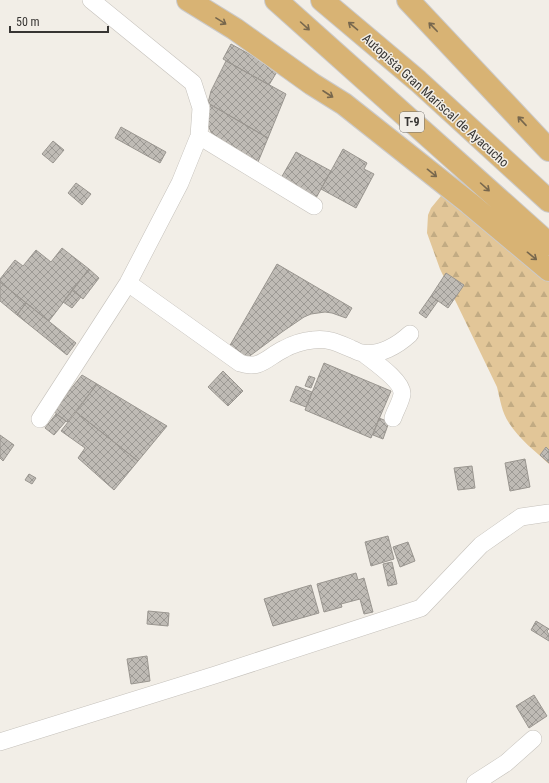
<svg xmlns="http://www.w3.org/2000/svg" width="549" height="783" font-family="'Roboto Condensed',sans-serif">
<defs>
<pattern id="forest-firs" width="22" height="20" patternUnits="userSpaceOnUse"><rect width="22" height="20" fill="#e2c698"/><path d="M5 1l3.5 6h-7zM16 11l3.5 6h-7z" fill="#c2ab83"/></pattern>
<pattern id="building-cross-hatch" width="8" height="8" patternUnits="userSpaceOnUse"><rect width="8" height="8" fill="#bfbbb5"/><path d="M0 0l8 8M0 8l8-8" fill="none" stroke="#9c9994"/></pattern>
</defs>
<rect width="100%" height="100%" fill="#f2eee7"/>
<path fill="url(#forest-firs)" d="M445,191L549,281V464C535,451 519,439 509,423C502,413 500,399 497,387L440,269L427,233L428,215L431,208Z"/>
<path fill="url(#building-cross-hatch)" stroke="#9a9690" d="M231,44L278,70L269,85L223,59Z
M226,61L286,94L268,138L208,103L211,91Z
M211,105L268,138L258,162L217,138L212,134L206,121L208,109Z
M121,127L166,152L160,163L115,138Z
M53,141L64,150L53,163L42,154Z
M343,149L367,163L364,169L374,174L356,208L321,189Z
M296,152L331,171L316,198L281,178Z
M76,183L91,194L82,205L68,193Z
M62,248L89,269L49,321L0,282V279L15,260L23,266L36,250L51,262Z
M277,264L352,308L346,318L332,313L325,312L311,314L304,317L282,332L247,358L229,347Z
M89,269L99,278L83,299L72,290Z
M446,273L464,285L448,308L431,296Z
M0,282L26,303L17,315L0,301Z
M72,290L81,297L72,308L63,302Z
M431,296L438,301L426,318L419,313Z
M26,303L76,343L67,355L17,315Z
M324,363L391,391L371,438L305,410Z
M223,371L243,391L228,406L208,387Z
M82,375L97,384L67,422L53,411Z
M309,376L315,378L311,388L305,386Z
M97,384L167,426L138,461L76,412Z
M296,386L312,392L306,407L290,401Z
M76,412L138,461L114,490L78,458L85,448L61,431Z
M56,414L66,421L54,435L45,428Z
M379,418L389,422L383,439L373,435Z
M0,435L14,445L3,461L0,458Z
M546,447L549,450V463L540,455Z
M525,459L530,487L510,491L505,463Z
M472,466L475,488L458,490L454,468Z
M29,474L36,478L32,484L25,480Z
M388,536L394,559L371,566L365,542Z
M408,542L415,561L400,567L393,547Z
M392,562L397,584L388,586L383,564Z
M356,573L358,580L364,578L373,612L364,614L360,599L341,604L342,607L324,612L317,584Z
M311,585L319,613L273,626L264,599Z
M148,611L169,613L168,626L147,624Z
M536,621L549,629L547,631L549,635V641L531,630Z
M147,656L150,681L131,684L127,659Z
M534,695L547,716L529,728L516,706Z"/>
<g fill="none" stroke-linecap="round" stroke-linejoin="round">
<g stroke="#c5c1bb" stroke-width="18">
<path id="minor" d="M199,136L314,206
M128,283L240,363C261,370 267,357 284,349C293,344 303,341 313,340C329,338 338,343 352,349C355,350 359,353 363,353C380,356 398,345 410,334
M363,353C373,361 403,381 402,394C401,402 395,411 393,418
M40,419L128,283L180,183L199,136L201,108L193,83L91,0
M0,742L215,675L421,608L481,545L521,517L549,513
M475,783L506,763L533,739"/>
</g>
<g stroke="#cbcaca" stroke-width="24">
<path id="highway" d="M188,0L235,29L312,84L344,104L469,203L549,270
M276,0L549,244
M322,0L418,81L549,201
M408,0L549,150"/>
</g>
<use href="#minor" stroke="#fff" stroke-width="17"/>
<use href="#highway" stroke="#d8b374" stroke-width="22"/>
</g>
<defs><path id="oneway-shaft" d="M-6 0H5M1.5-3L5.5 0L1.5 3" fill="none" stroke-width="1.6" stroke-linecap="round" stroke-linejoin="round"/></defs>
<g stroke="#77674d">
<use href="#oneway-shaft" transform="translate(221 21) rotate(32)"/>
<use href="#oneway-shaft" transform="translate(305 26) rotate(42)"/>
<use href="#oneway-shaft" transform="translate(353 26) rotate(-140)"/>
<use href="#oneway-shaft" transform="translate(433 27) rotate(-134)"/>
<use href="#oneway-shaft" transform="translate(328 94) rotate(33)"/>
<use href="#oneway-shaft" transform="translate(522 121) rotate(-133)"/>
<use href="#oneway-shaft" transform="translate(432 173) rotate(39)"/>
<use href="#oneway-shaft" transform="translate(485 187) rotate(42)"/>
<use href="#oneway-shaft" transform="translate(532 256) rotate(39)"/>
</g>
<g text-anchor="middle" stroke-width="3" stroke-linejoin="round" paint-order="stroke">
<rect fill="#f2eee7" stroke="#6f6c69" stroke-width="1" x="400" y="112" width="24" height="20" rx="3"/>
<g font-size="12" font-weight="bold" fill="#373533">
<text x="412" y="126">T-9</text>
</g>
<g font-size="13" fill="#373533" stroke="#f2eee7">
<text transform="translate(436 100) rotate(42)" y="5">Autopista Gran Mariscal de Ayacucho</text>
</g>
</g>
<path d="M10 26v6h98v-6" fill="none" stroke="#373533" stroke-width="2"/>
<text x="16" y="26" font-size="12" fill="#373533" stroke="#f2eee7" stroke-width="3" paint-order="stroke">50 m</text>
</svg>
